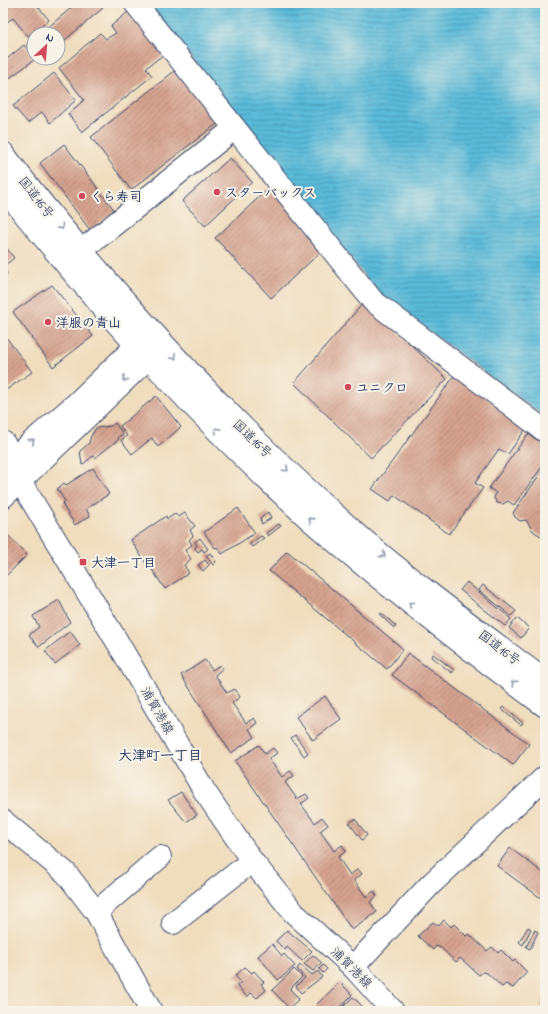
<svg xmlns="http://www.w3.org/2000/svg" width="548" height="1014" font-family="'Indie Flower','Klee One',sans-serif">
<defs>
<pattern id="water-rules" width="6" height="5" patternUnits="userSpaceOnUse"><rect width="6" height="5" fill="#5bbbd9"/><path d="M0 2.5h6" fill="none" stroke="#4a98b3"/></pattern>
<pattern id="building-hatch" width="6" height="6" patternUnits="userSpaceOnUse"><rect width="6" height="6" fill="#d5a38f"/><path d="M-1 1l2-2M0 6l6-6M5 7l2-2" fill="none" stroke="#ac8578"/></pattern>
</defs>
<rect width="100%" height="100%" fill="#f7f3e8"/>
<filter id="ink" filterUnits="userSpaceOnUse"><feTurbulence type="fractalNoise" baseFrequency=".025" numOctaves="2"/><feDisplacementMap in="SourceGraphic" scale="8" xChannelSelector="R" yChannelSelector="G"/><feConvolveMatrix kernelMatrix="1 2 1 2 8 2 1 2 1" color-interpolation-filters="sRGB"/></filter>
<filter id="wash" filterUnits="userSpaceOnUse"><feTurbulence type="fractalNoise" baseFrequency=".012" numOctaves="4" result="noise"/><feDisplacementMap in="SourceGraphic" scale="16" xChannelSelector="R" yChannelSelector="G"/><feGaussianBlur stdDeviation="0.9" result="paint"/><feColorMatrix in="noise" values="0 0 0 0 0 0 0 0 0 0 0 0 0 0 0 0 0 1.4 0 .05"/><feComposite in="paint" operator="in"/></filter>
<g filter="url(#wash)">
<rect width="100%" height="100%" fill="#f0ddbe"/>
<path fill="url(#water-rules)" stroke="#3b759c" d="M148,3H545V417L379,294Z"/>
<g id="blocks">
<path fill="url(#building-hatch)" d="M3,3H35L49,20L28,36L13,18L7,22L3,18Z
M77,3H99L103,8L58,46V34H40Z
M128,12L163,55L146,68L152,76L82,132L68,114L84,100L59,68L100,33L106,39L116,33L111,26Z
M33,38L34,39V54L27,44Z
M24,45L35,59L3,83V62Z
M177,69L218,123L131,190L91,137Z
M54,73L76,100L50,123L42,112L28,123L13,106Z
M64,144L115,211L90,230L40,163Z
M230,158L252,182L205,226L182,201Z
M269,188L325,248L271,298L215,238Z
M3,243L14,258L4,266L7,274L3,277Z
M52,285L93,336L53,367L13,312Z
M365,301L447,379L371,458L294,383Z
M3,333L32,372L3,392Z
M455,375L527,427L508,454L499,449L475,483L483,488L449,534L394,495L390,501L372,489Z
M156,396L181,427L158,447L152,438L132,454L121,440L127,436L120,426Z
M115,423L123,434L118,437L119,439L95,458L93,456L82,465L80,451L89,443L91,436L96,428L111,426Z
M528,434L545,445V463L514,505L508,501L503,504L497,503L494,498L496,493L489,488Z
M545,467V539L533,531L526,520L520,521L515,517L513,513Z
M93,468L109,494L86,509L90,516L75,525L62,504L65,501L57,489L64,483L66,485Z
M238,508L255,533L222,554L217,547L215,548L204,532Z
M268,512L271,518L262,524L260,519Z
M185,513L195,526L190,530L193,536L189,540L192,545L185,550L191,559L184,565L189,573L165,589L149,565H147L131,540L166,516L167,519L175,514L179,517Z
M279,524L281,526L268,536L266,533Z
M3,530L27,555L3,579Z
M261,536L264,538L252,547L250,544Z
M200,538L208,549L204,552L202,549L198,552L195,548L197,545L195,542Z
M287,551L403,649L387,669L269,571Z
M210,553L216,562L213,565L206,556Z
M205,560L209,565L203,571L198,565Z
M467,582L511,619L505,626L460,590Z
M483,585L516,611L511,616L479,590Z
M59,600L70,622L39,647L29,635L39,627L33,616Z
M381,613L396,626L394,628L380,615Z
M517,618L529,628L521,638L509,628Z
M70,631L80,645L55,664L45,651Z
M408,653L529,744L513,765L392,675Z
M433,654L454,670L452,673L431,657Z
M205,660L212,670L220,665L223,668L215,675L227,693L235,689L240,697L232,703L246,723L254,718L257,723L249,729L255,737L231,753L181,675Z
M325,696L341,719L313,740L296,717Z
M503,707L523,723L521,725L501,709Z
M295,735L308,753L304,756L291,738Z
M259,745L265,754L273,748L277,753L269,759L282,777L290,771L294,776L285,782L297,799L306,794L309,798L301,804L315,823L322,817L328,825L320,831L334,851L342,845L346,851L338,857L350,875L358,869L362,874L354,880L366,897L374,891L377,896L370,902L377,912L352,930L235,761Z
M181,792L197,815L186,822L168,800Z
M355,819L367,835L362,840L349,823Z
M510,848L545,874V901L497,866Z
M444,920L451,927L454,924L466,936L469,934L487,951L492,947L498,953L501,950L513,962L515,960L527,972L513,988L506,984L502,987L487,973L483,972L479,975L460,958L456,962L441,948L436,946L433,950L418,936L433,922L439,926Z
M528,927L531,929L523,945L519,942Z
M287,930L312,951L302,961L287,947L285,950L276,941Z
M535,930L538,932L530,949L526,947Z
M272,944L282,956L284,954L295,966L278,980L258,956Z
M313,955L322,963L313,971L304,964Z
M300,965L312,975L318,971L322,977L301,993L296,986L305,978L297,969Z
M323,965L327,969L323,973L319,969Z
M245,967L252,973L254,971L264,982L261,984L266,990L257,998L251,993L247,997L237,986L241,982L235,976Z
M294,969L302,977L290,989L299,999L289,1008L272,990Z
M340,982L352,995L337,1011H322L316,1005Z
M353,997L367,1011H339Z
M545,997V1008L540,1006Z"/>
</g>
</g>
<g filter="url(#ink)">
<use href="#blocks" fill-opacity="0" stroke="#3b496c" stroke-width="1"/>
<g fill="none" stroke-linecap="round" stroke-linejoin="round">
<g stroke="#3b496c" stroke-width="24">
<path id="minor" d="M135,3L373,301L545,431
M81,251L235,128
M3,467L79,401L136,346L155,338
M20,481L148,358L155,340
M3,821L66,873L96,912L151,1011
M96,912L160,857
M173,923L252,861
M353,967L430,885L545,777"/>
</g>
<g stroke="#3b496c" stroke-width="24">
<path id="major" d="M3,468L20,481L118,643L205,792L252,861L294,913L353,967L393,1011"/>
</g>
<g stroke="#3b496c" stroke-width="24">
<path id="highway" d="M3,153C41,204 82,252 124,300C197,383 275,463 358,535C418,587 482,633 545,681
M3,187C38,232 75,275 112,318C174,388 239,455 308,518C384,585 464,646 545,706
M3,442L14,457L20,481L3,497"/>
</g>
<use href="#minor" stroke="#fff" stroke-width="22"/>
<use href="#major" stroke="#fff" stroke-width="22"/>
<use href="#highway" stroke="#fff" stroke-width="22"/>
</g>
<defs><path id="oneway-chevron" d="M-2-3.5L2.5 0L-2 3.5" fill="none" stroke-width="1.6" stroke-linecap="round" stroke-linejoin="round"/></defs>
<g stroke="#8d97ae">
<use href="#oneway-chevron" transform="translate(61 227) rotate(50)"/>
<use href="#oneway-chevron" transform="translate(174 357) rotate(47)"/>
<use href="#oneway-chevron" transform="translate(125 379) rotate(136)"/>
<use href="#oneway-chevron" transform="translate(217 430) rotate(-135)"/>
<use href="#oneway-chevron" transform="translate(32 441) rotate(-41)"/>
<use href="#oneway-chevron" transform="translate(286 469) rotate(43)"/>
<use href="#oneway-chevron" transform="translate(311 520) rotate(-139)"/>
<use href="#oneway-chevron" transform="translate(383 555) rotate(40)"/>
<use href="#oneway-chevron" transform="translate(411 604) rotate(-141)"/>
<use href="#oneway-chevron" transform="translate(514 683) rotate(-143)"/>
</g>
</g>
<g fill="#d1495b" stroke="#f7f3e8" stroke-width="1.5">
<circle cx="217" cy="192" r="4"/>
<circle cx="82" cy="196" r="4"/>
<circle cx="48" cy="322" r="4"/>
<circle cx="348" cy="387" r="4"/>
<rect x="79" y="558" width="8" height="8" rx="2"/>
</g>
<g text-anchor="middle" stroke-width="4" stroke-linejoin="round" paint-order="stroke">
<g font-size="13" font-weight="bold" fill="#1b2f5e" stroke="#f7f3e8" text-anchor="start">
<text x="225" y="197">スターバックス</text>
<text x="90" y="201">くら寿司</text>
<text x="56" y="327">洋服の青山</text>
<text x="356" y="392">ユニクロ</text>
<text x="91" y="567">大津一丁目</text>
</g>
<g font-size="13" fill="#1b2f5e" stroke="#f7f3e8">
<text transform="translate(37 197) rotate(52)" y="5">国道16号</text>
<text transform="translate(253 438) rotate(44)" y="5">国道16号</text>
<text transform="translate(500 647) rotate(37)" y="5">国道16号</text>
<text transform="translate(158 710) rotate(60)" y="5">浦賀港線</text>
<text transform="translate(352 967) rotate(45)" y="5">浦賀港線</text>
</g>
<g font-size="14" font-weight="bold" fill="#1b2f5e" stroke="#f7f3e8">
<text x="160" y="760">大津町一丁目</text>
</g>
</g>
<rect width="548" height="1014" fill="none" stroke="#f7f3e8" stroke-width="16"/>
<g transform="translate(46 46) rotate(26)"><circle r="19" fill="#f7f3e8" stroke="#9fa5b1"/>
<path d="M0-3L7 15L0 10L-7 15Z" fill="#d1495b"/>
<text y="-6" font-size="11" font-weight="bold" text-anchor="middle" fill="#1b2f5e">N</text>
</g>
</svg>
